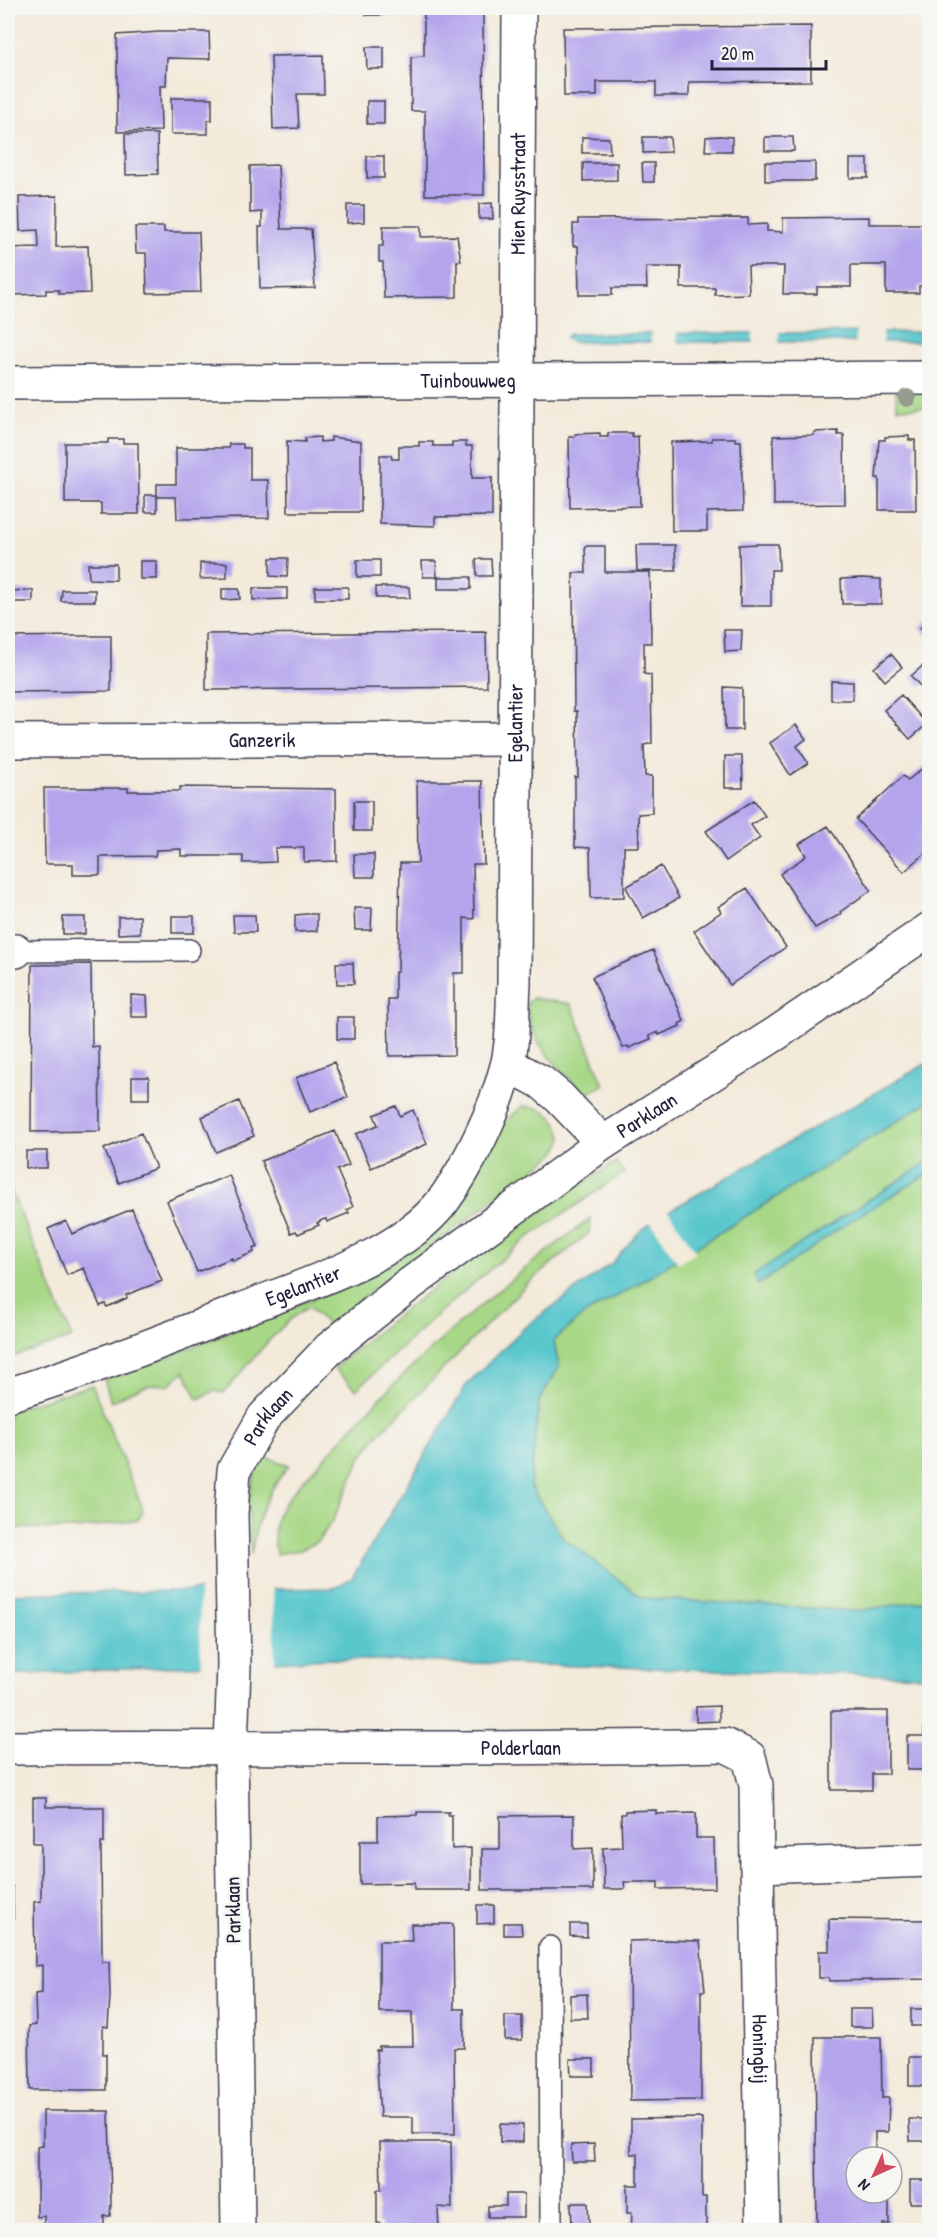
<svg xmlns="http://www.w3.org/2000/svg" width="937" height="2238" font-family="'Patrick Hand',sans-serif">
<rect width="100%" height="100%" fill="#f6f6f2"/>
<filter id="ink" filterUnits="userSpaceOnUse"><feTurbulence type="fractalNoise" baseFrequency=".0167" numOctaves="2"/><feDisplacementMap in="SourceGraphic" scale="12" xChannelSelector="R" yChannelSelector="G"/><feConvolveMatrix kernelMatrix="1 2 1 2 8 2 1 2 1" color-interpolation-filters="sRGB"/></filter>
<filter id="wash" filterUnits="userSpaceOnUse"><feTurbulence type="fractalNoise" baseFrequency=".008" numOctaves="4" result="noise"/><feDisplacementMap in="SourceGraphic" scale="24" xChannelSelector="R" yChannelSelector="G"/><feGaussianBlur stdDeviation="1.35" result="paint"/><feColorMatrix in="noise" values="0 0 0 0 0 0 0 0 0 0 0 0 0 0 0 0 0 1.4 0 .05"/><feComposite in="paint" operator="in"/></filter>
<g filter="url(#wash)">
<rect width="100%" height="100%" fill="#f3eada"/>
<path fill="#a8d887" stroke="#657d61" stroke-width="1.5" d="M929,390V407L897,408L896,391Z
M8,964L10,1188L72,1338L8,1358Z
M533,998L571,1004L604,1085L585,1095C561,1068 526,1042 527,1003Z
M929,1101V1600L856,1611L643,1598L563,1538L530,1486L539,1401L559,1367L554,1340L585,1314L630,1289Z
M522,1106C546,1107 555,1115 563,1138L556,1153L356,1303L330,1327L309,1307C282,1319 245,1370 224,1393L214,1391L198,1399L184,1371L168,1386C150,1379 127,1394 111,1402L104,1379L157,1361L329,1292Z
M616,1162L624,1173L526,1239L441,1311L356,1390L334,1368C422,1291 517,1225 616,1162Z
M591,1218L589,1233L527,1284L375,1438L361,1458L333,1520L318,1541L301,1550L276,1554C274,1542 273,1526 278,1514C290,1491 314,1470 331,1451C408,1363 497,1288 591,1218Z
M92,1385L140,1502L143,1512L138,1520L76,1529L8,1528V1411Z
M259,1455L289,1465C264,1497 257,1516 251,1555L248,1502Z"/>
<path fill="#5ac7cd" stroke="#3e7484" stroke-width="1.5" d="M930,332L929,342H572L565,338L569,334H582Z
M929,1062V1101L630,1289L585,1314L554,1340L559,1367L539,1401L530,1486L563,1538L643,1598L856,1611L929,1600V1676L331,1659L8,1675V1594L334,1588L352,1578L467,1384L525,1327L612,1263L641,1230L674,1208Z
M929,1161V1173L852,1220L758,1285L754,1274Z"/>
<path fill="#f3eada" d="M856,329H882V345L856,346Z
M651,330H677V346L651,347Z
M753,330H779V344L753,346Z
M667,1209L696,1252L678,1263L650,1221Z
M273,1586L275,1664L201,1667L199,1587Z"/>
<g id="blocks">
<path fill="#b3a4ec" d="M366,8H383L384,15H366Z
M424,8H483L484,195H425V111H411V57L424,56Z
M927,25H930V83H927Z
M811,26V81L689,82V96H656V82H597V96H564L563,28Z
M159,32H209L210,59L167,58L166,86H160L161,131L117,132V35Z
M366,47H384V69H367Z
M323,55L324,94H297L299,128L273,129L271,56Z
M171,98H212V120H208V134H171Z
M367,101H384V124H367Z
M125,134H157L158,174L126,175Z
M720,136L732,137V151H705L706,137Z
M582,137L609,138L610,153H582Z
M643,137H670L671,152L643,153Z
M765,137H793L794,151H765Z
M367,156H384V178H367Z
M850,159H868V178H850Z
M765,162H815V181H765Z
M583,163H617V180L583,181Z
M642,163H654V182H643Z
M278,165L281,229H311L315,288L260,289L259,227H262V212L250,213V166Z
M57,196L56,247L88,246L90,293L59,294V290H46V294L8,295V248L39,247L38,230L20,231L19,197Z
M492,203L493,219H479V204Z
M347,205H364V222L347,223Z
M869,217V224H930V286H919V293H886V265H851V287H817V294H783L784,266H748L749,294L715,295V288H681V267H646L647,288H612V295H579L578,246H573V224H578V219L748,218V225L767,224V231L783,232V218Z
M383,226H421V237L457,236L461,261H457V297L384,298L383,262H379V246H383Z
M135,227H164V232H199L201,292L147,293L146,253H136Z
M838,431V435H844L845,504L774,505L773,436L814,435V432Z
M600,433V437H608V433H632V437L638,436L640,506L570,508L569,437H575V434Z
M909,436V440H915L916,510H879V478H876L879,440H885V437Z
M320,437V442L331,441V437L361,441V512H288L287,441L305,442V438Z
M712,438H735V441H741L743,511L707,512V531H672L671,442L712,441Z
M108,439H123V443H138L139,514H101V503H65V443H108Z
M419,442H433V446H452V442H466V446H472V478H492V516L435,517V526L380,524V455H391L392,459H399V446H419Z
M229,444H243V448H250V480H268L269,518L177,519L176,497H157V484H176V448H229Z
M145,495H157V512H145Z
M759,544H778L779,570H771V606H740L739,545Z
M636,545H675L676,571H637Z
M585,546H605V572H650L651,643H644V674L651,675L652,743L644,745L645,776H652V813L638,814L639,847H624V897L591,898L590,848L575,847V777H578L577,711H574L573,573H586Z
M270,558H288L287,577L270,576Z
M476,559H491L492,576H477Z
M357,560H380V577H357Z
M140,561H157V579H140Z
M422,561H436L437,577H423Z
M200,563H227V578L200,579Z
M88,564H116V580L89,579Z
M438,577H471V589H438Z
M861,578L881,579V604H842L841,579Z
M315,587H348V599H315Z
M376,587H409L410,598H376Z
M253,588H287V599L253,600Z
M222,589H239L240,599L222,600Z
M33,590V602H8V591Z
M62,590H95V601H61Z
M930,619V639L920,628Z
M724,630H742L741,651L725,652Z
M486,632L487,687L206,690V634Z
M78,636H111V691L8,692V637Z
M891,654L902,667L885,681L874,668Z
M926,663L930,668V680L921,687L911,676Z
M831,681L853,682V700H831Z
M724,687L742,688V730H725Z
M901,695L927,724L910,739L884,710Z
M796,725L806,739L797,746L808,763L790,775L770,743Z
M725,756H742L743,788H725Z
M930,762V849L904,872L856,819L903,776L908,780Z
M417,781H482L484,864H473L474,919L464,918V973H454V1055L389,1056L388,999H395V972H398L400,863H418Z
M180,787L336,789L337,861L304,862V848H275L276,862L243,863V856H181V849L156,850L155,856L100,857V875H73V864H45L44,788H128V791H180Z
M754,800L765,816L751,825L760,838L726,861L706,831Z
M354,801H372V831H354Z
M828,826L871,890L840,912L841,914L815,928L780,874L806,856L799,844Z
M354,854H374V877H355Z
M661,866L679,898L643,918L626,887Z
M747,888L786,947L730,985L694,931L721,912L718,907Z
M354,908H372L371,930H355Z
M306,914H317V931L295,932V915Z
M233,915H255L256,932H234Z
M140,916V933L118,934V917Z
M172,916H194V933H172Z
M63,917H85V934H63Z
M653,950L684,1021L679,1024L680,1026L659,1035L658,1032L649,1036L651,1039L629,1048L628,1046L623,1048L592,977Z
M336,963H353L354,984H337Z
M91,964L92,1047L99,1046L100,1131L31,1132L32,965Z
M131,995L147,996L148,1017H131Z
M337,1017H354V1039H337Z
M334,1062L348,1097L310,1112L296,1078Z
M132,1077H149V1099H132Z
M239,1101L254,1136L216,1152L202,1117Z
M396,1106L400,1116L413,1110L427,1144L371,1168L356,1134L378,1125L374,1115Z
M335,1131L349,1165L337,1170L353,1207L347,1210L349,1213L327,1222L326,1219L322,1220L317,1223L319,1225L298,1234L296,1231L291,1233L261,1161Z
M141,1133L156,1168L119,1183L104,1149Z
M26,1151H47V1168H26Z
M229,1175L258,1247L253,1249L254,1252L233,1261L232,1258L197,1272L167,1201Z
M132,1209L162,1281L126,1295L127,1298L107,1307L105,1304L100,1306L84,1268L67,1275L48,1229L66,1221L72,1234Z
M719,1706V1721L696,1722V1707Z
M831,1711H888V1774H872V1790H831Z
M924,1715H930V1787H924V1770H907V1736H924Z
M33,1798H46V1807H104V1843H101L102,1962H109L110,1996L108,2027L103,2026V2054H106V2090H30L29,2026L36,2025L35,1994L42,1993V1965L35,1966L34,1902L41,1901V1843H33Z
M656,1810V1814L696,1813V1838H714L715,1888L658,1889V1882H624L625,1889H604L603,1848L622,1847L621,1814H625V1811Z
M417,1812H449L448,1815H452V1849L471,1848V1890H414V1883L360,1884V1841H378V1816L417,1815Z
M574,1815V1849L593,1848V1890H482V1849H500V1816Z
M8,1887H13V1920H8Z
M477,1905H494V1923L477,1924Z
M829,1919L930,1920V1979L829,1981V1978H819V1951H829Z
M504,1923H521L522,1935H504Z
M411,1924H453L454,2009H464V2048H454L455,2134H413V2117H380L376,2050H379V2046H413L412,2012H379V1941H412Z
M570,1924H587V1937L570,1936Z
M663,1940L700,1941L705,1991H701V2100L630,2101L629,1941Z
M587,1994L588,2018H570V1995Z
M850,2009H872L873,2027H850Z
M911,2009H930V2026H911Z
M505,2016H522V2040H505Z
M815,2037H881L882,2098H889L888,2132H875V2157H856V2193H889V2224H883V2230H817Z
M909,2057H926V2086H909Z
M570,2059H594V2076H571Z
M43,2111H109L111,2204L110,2216H104V2230H44V2216L37,2217V2147L43,2146Z
M702,2118V2197H706V2230H631L632,2213H627V2185H638V2154H631V2119Z
M909,2119H926L927,2141H910Z
M500,2124L523,2125V2142H500Z
M380,2142H451L452,2208L438,2207L439,2230H381V2223H377V2190H381Z
M594,2144L595,2162H572L571,2145Z
M910,2180H927V2203H910Z
M506,2194H524V2217H488V2206H506Z
M571,2203H588L589,2226H572Z"/>
</g>
</g>
<g filter="url(#ink)">
<use href="#blocks" fill-opacity="0" stroke="#414053" stroke-width="1.5"/>
<g fill="none" stroke-linecap="round" stroke-linejoin="round">
<g stroke="#414053" stroke-width="24">
<path id="service" d="M16,951L189,950
M550,1947L551,2230"/>
</g>
<g stroke="#414053" stroke-width="36">
<g id="minor">
<path id="s1" d="M8,383L930,378"/>
<path id="s2" d="M8,741L516,739"/>
<path d="M8,951H16"/>
<path d="M508,1064L541,1082L559,1097L603,1143"/>
<path id="s3" d="M8,1395C89,1370 167,1340 246,1308C309,1283 401,1256 443,1201C469,1166 496,1109 507,1066C514,1041 512,1011 514,985L519,8"/>
<path id="s4" d="M8,1748C247,1746 486,1751 725,1745L749,1757L756,1785L757,1866L930,1860"/>
<path id="s5" d="M757,1866L763,2230"/>
</g>
</g>
<g stroke="#414053" stroke-width="36">
<g id="tertiary">
<path id="s6" d="M238,2230L231,1747L234,1666L231,1514L234,1470L264,1417L330,1348L406,1287L603,1143L777,1033L930,929"/>
</g>
</g>
<use href="#service" stroke="#fff" stroke-width="21"/>
<use href="#minor" stroke="#fff" stroke-width="33"/>
<use href="#tertiary" stroke="#fff" stroke-width="33"/>
</g>
<circle fill="#969a8f" cx="907" cy="398" r="9"/>
</g>
<g text-anchor="middle" stroke-width="6" stroke-linejoin="round" paint-order="stroke">
<g font-size="21" fill="#22223b" stroke="#f6f6f2">
<text dy="7" stroke="none"><textPath href="#s3" startOffset="1503">Mien Ruysstraat</textPath></text>
<text dy="7" stroke="none"><textPath href="#s1" startOffset="460">Tuinbouwweg</textPath></text>
<text dy="7" stroke="none"><textPath href="#s3" startOffset="974">Egelantier</textPath></text>
<text dy="7" stroke="none"><textPath href="#s2" startOffset="254">Ganzerik</textPath></text>
<text dy="7" stroke="none"><textPath href="#s6" startOffset="1310">Parklaan</textPath></text>
<text dy="7" stroke="none"><textPath href="#s3" startOffset="315">Egelantier</textPath></text>
<text dy="7" stroke="none"><textPath href="#s6" startOffset="824">Parklaan</textPath></text>
<text dy="7" stroke="none"><textPath href="#s4" startOffset="513">Polderlaan</textPath></text>
<text transform="translate(233 1910) rotate(-91)" y="7">Parklaan</text>
<text dy="7" stroke="none"><textPath href="#s5" startOffset="183">Honingbij</textPath></text>
</g>
</g>
<rect width="937" height="2238" fill="none" stroke="#f6f6f2" stroke-width="30"/>
<g transform="translate(874 2175) rotate(225)"><circle r="28" fill="#f6f6f2" stroke="#a1a1a9" stroke-width="1.5"/>
<path d="M0-4.5L10 22L0 15L-10 22Z" fill="#d1495b"/>
<text y="-9" font-size="16" font-weight="bold" text-anchor="middle" fill="#22223b">N</text>
</g>
<path d="M712 60v9h114v-9" fill="none" stroke="#22223b" stroke-width="3"/>
<text x="721" y="60" font-size="18" fill="#22223b" stroke="#f6f6f2" stroke-width="4.5" paint-order="stroke">20 m</text>
</svg>
